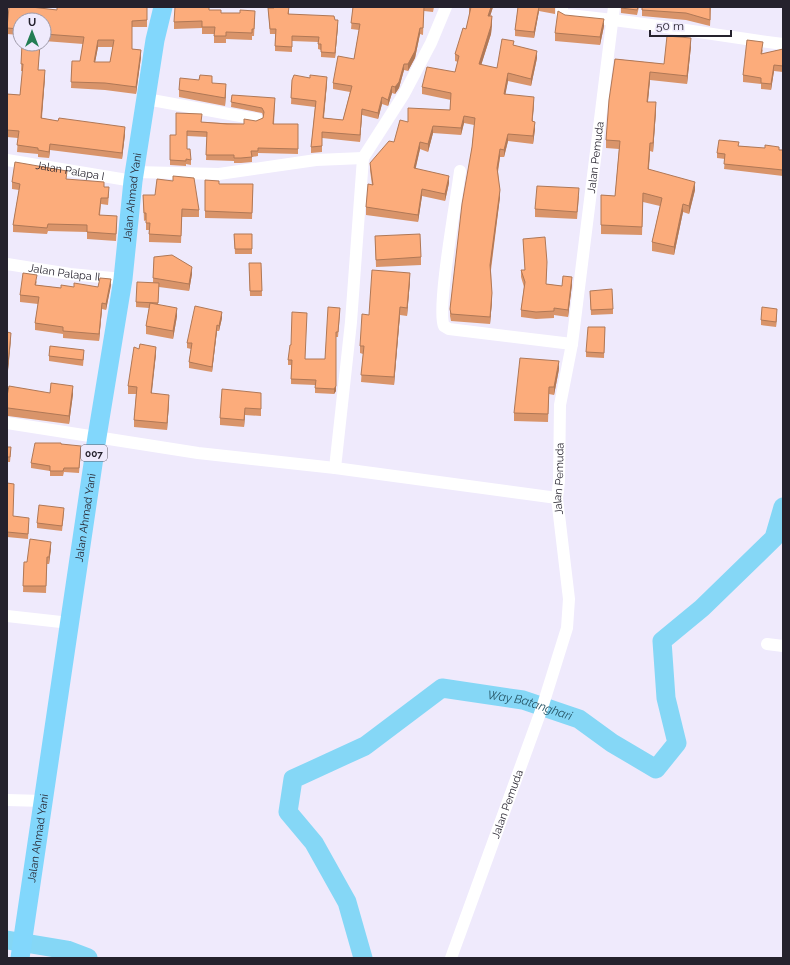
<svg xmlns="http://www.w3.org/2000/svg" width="790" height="965" font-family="Raleway,sans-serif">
<rect width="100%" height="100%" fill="#efeafc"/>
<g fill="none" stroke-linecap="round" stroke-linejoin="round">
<g stroke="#85d7f6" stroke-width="19">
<path d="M7,940L67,950L88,958"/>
<path id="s1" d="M363,958L347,902L314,843L288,812L293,779L365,746L442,688L523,700L579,719L612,743L656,769L677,743L666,698L662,641L702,608L774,538L783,507"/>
</g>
<g stroke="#fff" stroke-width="12">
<path d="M562,7V13L566,15C639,21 711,35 783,44"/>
<path d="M146,99L257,119"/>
<path id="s2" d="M7,160L133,181"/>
<path d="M460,171C457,196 436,310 444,326L449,329L572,344"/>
<path d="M134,172L219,174L316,160L363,158"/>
<path id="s3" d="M7,264L70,274L123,279"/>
<path d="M7,423L198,453L335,468L557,498"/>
<path d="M335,468L351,322L363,158L404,94L431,43L446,7"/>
<path d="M7,616L70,623"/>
<path d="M767,644L783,646"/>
<path d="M7,800L44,801"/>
<path id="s4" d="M451,958L542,708L567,628L569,599L557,498L559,482L560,405L572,344L614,7"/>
</g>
<path stroke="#82d7fc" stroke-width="19" id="s5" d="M20,958L97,437L123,279L133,181L155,40L163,7"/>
</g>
<path fill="#d9946a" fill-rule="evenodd" d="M9,7H31L57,10V7H147V27H132V49L141,50V57L136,94L105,90L71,88L72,61H80L83,44L44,41V20H20V35L7,34ZM98,47H113L110,62H95Z
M353,7H434L433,12L424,11L423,35L420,34L415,58L408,71L404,70L399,88L395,94L392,93L388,106L382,104L378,119L362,115L360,142L322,138V152L311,153V147L315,107L291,104L292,80L327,83L324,118L343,120L350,92L333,89V83L354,59L359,30L351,29Z
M469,7H493L490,16L492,24L491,34L481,65L497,68L514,45L537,58L531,86L508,81L505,94L534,104L532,121L535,129L533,144L508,141L504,157H500L498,172L500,197L491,270L492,301L490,324L451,321L450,316V309L472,147L474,125L464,123L461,135L433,133L428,152L420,149L415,169L449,183L445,201L422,196L418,222L366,215V207L372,185L370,170V163L394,142L408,122L450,110L451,100L422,94V87L455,72L458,62L455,61V54L466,29L470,13H469Z
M518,7H555V14L539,11L534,38L515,36V30Z
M621,7H639L637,15L621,13Z
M642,7H711L710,26L686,20L642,16Z
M268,8L289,11V14L335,20L338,26L335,58L321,57V50L318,49V42L292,41V52L275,51V34H270Z
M209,10L221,13L255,18L254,36H252V40L226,39V43H214V34H202V28L174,29V22Z
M604,26L600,45L555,41V33Z
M22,44H40L38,70L45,77L42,118L125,134L122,159L50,150L49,158L38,157V154L17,152L18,138L7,137V94L20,95L23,71H21Z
M691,46L687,84L650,80L648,102L656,111L653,152L650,151L649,169L695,190L689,214L683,212L674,255L652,251V242L660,206L643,202L642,235L601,234V195L615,196L619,149L606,148V140L615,59L664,64Z
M763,49L762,54L783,49V72L774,71L771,90L761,89V84L743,82V75Z
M212,83L226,92L225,106L179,97V90Z
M232,95L275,103L274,124H298V154L258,153V156L252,157V162L241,163H234V161L206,160L207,137L187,136V149L191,160V165L186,164V166L170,165V135H176L201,122L244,124L256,121L263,118V116L262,113L231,107Z
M739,146L783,150V176L724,169L725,159L717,158V153Z
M67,179L104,187L109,194L108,205L101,204L100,215L117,223L116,241L87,239V232L48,231L47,234L13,232V225L19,190L12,189V182Z
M205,180L219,184L253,190L252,219L205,218Z
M143,195L199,210V217H182L181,243L149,242V230H146V220L144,221Z
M579,196L577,219L535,217V209Z
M234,234H252V254H235Z
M375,236L421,257V265L376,267Z
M523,239L547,269L546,284L562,286L572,284L568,317L554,315V318L536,319L521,317V310L524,287L521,277V270H525Z
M154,257L192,274L189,291L159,287L158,305L177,316L173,339L146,334V326L149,308L136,307V302L153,282Z
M249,263H261L262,296H250Z
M37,281L36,285L61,288L74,287H98L111,285L106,310L102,309L99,341L63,338V334L35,330V323L38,304L20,302V295Z
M410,281L407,316L400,315L394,385L361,382L363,354L360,353V346L369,315Z
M590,291L613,309V314L591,315Z
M340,314L338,337H336V391L334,394L315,393V385L291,384V365H288V360L291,345L305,359H325Z
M777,314L776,327L761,325V320Z
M222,318L219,331H217L212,372L189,368V362L191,349L187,348V343Z
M605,327L604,358L586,357V352Z
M156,354L151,393L169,403L167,430L134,427V420L136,394H128V386Z
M84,355L83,366L49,361V356Z
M559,369L554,395L549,394L548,422L514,421V413Z
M50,393L73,394L69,424L8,416L7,396Z
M261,400V416L245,415L244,427L220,425V418Z
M61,444L81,451L79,473L64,472L63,476H50V471L31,468V463Z
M7,447L11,452L10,462H7Z
M7,483L13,516L29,523L28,539L7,537Z
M64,513L62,531L37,528V523Z
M51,548L49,564H47L46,593L23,592L24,562H27Z"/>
<path fill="#b07856" d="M491,7H493L488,23V16Z
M539,7V11L534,38V32Z
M492,16V24L491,34L479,72V64Z
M604,19V26L600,45V37Z
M338,20V26L335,58V53Z
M420,28V34L415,58L408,71V64Z
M691,38V46L687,84V76Z
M98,40V47L94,68V62Z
M141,50V57L136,94V87Z
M537,51V58L531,86V79Z
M404,64V70L399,88L395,94V87Z
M774,65V71L771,90V84Z
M45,70V77L41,125V118Z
M650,72V80L647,110V102Z
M508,73V81L504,102V94Z
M327,77V83L323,124V118Z
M226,84V92L225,106V98Z
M392,86V93L388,106V100Z
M382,97V104L378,119V113Z
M534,97V104L532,129V121Z
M656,102V111L653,152V143Z
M362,109V115L360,142V135Z
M464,116V123L461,135V128Z
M535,122V129L533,144V136Z
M433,126V133L428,152V144Z
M125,127V134L122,159V153Z
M508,134V141L504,157V150Z
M420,142V149L414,176V168Z
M650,143V151L648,177V169Z
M50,144V150L49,158V152Z
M500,149V157L497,175V168Z
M449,176V183L445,201V194Z
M695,182V190L689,214V206Z
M422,189V196L418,222V215Z
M500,190V197L490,273V265Z
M683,204V212L674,255V247Z
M192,267V274L189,291V284Z
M410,273V281L407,316V308Z
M572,277V284L568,317V310Z
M111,279V285L106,310V304Z
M492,293V301L490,324V317Z
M102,303V309L99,341V334Z
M400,307V315L394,385V377Z
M177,308V316L173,339V331Z
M777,309V314L776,327V322Z
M222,312V318L219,331V326Z
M217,325V331L212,372V367Z
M336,332V391L334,394V389Z
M11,333V340L7,381V374Z
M156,347V354L151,401V393Z
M559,361V369L554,395V387Z
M73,386V394L69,424V416Z
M169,395V403L167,430V423Z
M7,408H8V416H7Z
M245,408V415L244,427V420Z
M51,542V548L49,564V557Z"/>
<path fill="#fcac7b" stroke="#b07856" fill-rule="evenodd" d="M9,7H31L57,10V7H147V20L132,21V49L141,50L136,87L105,83L71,82L72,61H80L84,37L44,34V20H20V29L7,28ZM98,40H114L110,62H94Z
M175,7H209V10H221V13H240V10L255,11L254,29H252V33L226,32V36H214L215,27H202V21L174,22Z
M274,7H289L288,14L334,16L335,20H338L335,53L321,52V44H318L319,37L292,36V47L275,46L276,29H270L268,8H274Z
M353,7H424L423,28H420L415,51L408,64H404L399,82L395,87L392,86L388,100L382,97L378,113L362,109L360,135L322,132V146L311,147L316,101L291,98L292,80L294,75L310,78V75L327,77L323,118L343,120L352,86L333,83L338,56L354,59L360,24L351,23Z
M471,7H491L488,16H492L491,26L479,64L497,68L502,39L514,41L513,45L537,51L531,79L508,73L504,94L534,97L532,121L535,122L533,136L508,134L504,150L500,149L497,168L500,190L490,265L492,293L490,317L451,314L450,309L462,204L472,147L475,118L464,116L461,128L433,126L428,144L420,142L414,168L449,176L445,194L422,189L418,215L366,207L368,184L373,185L370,163L389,141L394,142L400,120L408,122V108L450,110L451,93L422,87L427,67L455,72L459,56L455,54L463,28L466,29Z
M518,7H539L534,32L515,30Z
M621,7H638L637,10L621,8Z
M642,7H710V20L686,13L642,10Z
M558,11L565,15L604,19L600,37L555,33Z
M667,36L691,38L687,76L650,72L647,102H656L653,143H650L648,169L695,182L689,206L683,204L674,247L652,242L662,198L643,193L642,227L601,225V195L615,196L620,141L606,140L609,100L615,59L664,64Z
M747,40L763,42L761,54L783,49V66L774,65L771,84L761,83V78L743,75Z
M22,44H40L38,70H45L41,118L58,121L59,118L125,127L122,153L50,144L49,152L38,150V148L17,145L19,131L7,130V94L20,95L23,64H21Z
M200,75L212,76V83L226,84L225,98L179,90L180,78L199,80Z
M232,95L275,98L273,124H298V149L258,148V151H251L252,157L241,158H234V155H206L207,132L187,131V149H190L191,160L186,159V161L170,160V135H176V113L202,114L201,122L227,124H244V119L256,121L263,118L264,112L262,108L231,102Z
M719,140L739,142L738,146L765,148V145L779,147V150H783V170L724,164L725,154L717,153Z
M15,162L67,171L66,179L104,182V187H109L108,198H101L99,215L117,216L116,234L87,232V225L48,224L47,228L13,225L20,184L12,182Z
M173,176L194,178L199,210L182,209L181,236L149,234L150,223H146V213H144L143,195H155L157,179L173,181Z
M205,180L219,181V184H253L252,213L205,211Z
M537,186L579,188L577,212L535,209Z
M234,234H252V249H235Z
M420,234L421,257L376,260L375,236Z
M545,237L547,262L546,284L562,286L563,276L572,277L568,310L554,308V311L536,312L521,310L525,282L521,270H525L523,239Z
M172,255L192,267L189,284L153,278L154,257Z
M249,263H261L262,291H250Z
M372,270L410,273L407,308L400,307L394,377L361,375L364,346H360L362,314L369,315Z
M23,273L37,275L35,285L61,288V285L74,287V283L98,287L100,278L111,279L106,304L102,303L99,334L63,331V327L35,323L39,297L20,295Z
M137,282L159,283L158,303L136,302Z
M612,289L613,309L591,310L590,291Z
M150,303L177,308L173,331L146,326Z
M195,306L222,312L219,326L217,325L212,367L189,362L192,343H187Z
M328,307L340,308L338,332H336V386L334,389L315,388L316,380L291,379L292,360H288L290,345H291L292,312L307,313L305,359H325Z
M762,307L777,309L776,322L761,320Z
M588,327H605L604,353L586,352Z
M7,332L11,333L7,374Z
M140,344L156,347L151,393L169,395L167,423L134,420L137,387L128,386L134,347L139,349Z
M50,346L84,350L83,360L49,356Z
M520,358L559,361L554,387H549L548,414L514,413Z
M51,383L73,386L69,416L8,408H7V396L9,386L50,393Z
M222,389L261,393V409L245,408L244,420L220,418Z
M35,443H61V444L81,446L79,468H64L63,471H50V466L31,463Z
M7,447H11L10,457H7Z
M7,483L14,484L13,516L29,518L28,534L7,532Z
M39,505L64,508L62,526L37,523Z
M30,539L51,542L49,557H47L46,586H23L24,562H27Z"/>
<g text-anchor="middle" stroke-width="3" stroke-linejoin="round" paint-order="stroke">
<rect fill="#efeafc" stroke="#625e6b" stroke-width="1" x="81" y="445" width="26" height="16" rx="3"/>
<g font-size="10" font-weight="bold" fill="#25222d">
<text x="94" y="457">007</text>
</g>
<g font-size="11" fill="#25222d" stroke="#efeafc">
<text dy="4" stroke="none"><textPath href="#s4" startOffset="824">Jalan Pemuda</textPath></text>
<text dy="4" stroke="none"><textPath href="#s2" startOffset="64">Jalan Palapa I</textPath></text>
<text dy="4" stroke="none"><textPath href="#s5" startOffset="769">Jalan Ahmad Yani</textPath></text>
<text dy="4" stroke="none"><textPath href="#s3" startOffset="58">Jalan Palapa II</textPath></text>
<text dy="4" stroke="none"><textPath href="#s4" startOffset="500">Jalan Pemuda</textPath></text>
<text dy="4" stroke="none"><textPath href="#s5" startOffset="445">Jalan Ahmad Yani</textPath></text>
<text dy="4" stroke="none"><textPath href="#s4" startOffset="164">Jalan Pemuda</textPath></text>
<text dy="4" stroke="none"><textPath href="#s5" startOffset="121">Jalan Ahmad Yani</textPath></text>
</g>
<g font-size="12" font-style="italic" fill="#255464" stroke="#efeafc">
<text dy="4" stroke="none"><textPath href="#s1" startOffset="465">Way Batanghari</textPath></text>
</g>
</g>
<rect width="790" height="965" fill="none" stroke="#25222d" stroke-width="16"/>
<g transform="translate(32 32)"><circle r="19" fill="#efeafc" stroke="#9e9aa9"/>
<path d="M0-3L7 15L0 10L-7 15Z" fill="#237d53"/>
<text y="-6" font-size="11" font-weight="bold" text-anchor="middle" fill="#25222d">U</text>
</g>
<path d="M650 30v6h81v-6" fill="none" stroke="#25222d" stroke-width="2"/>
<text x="656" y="30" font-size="12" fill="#25222d" stroke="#efeafc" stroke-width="3" paint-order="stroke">50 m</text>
</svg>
